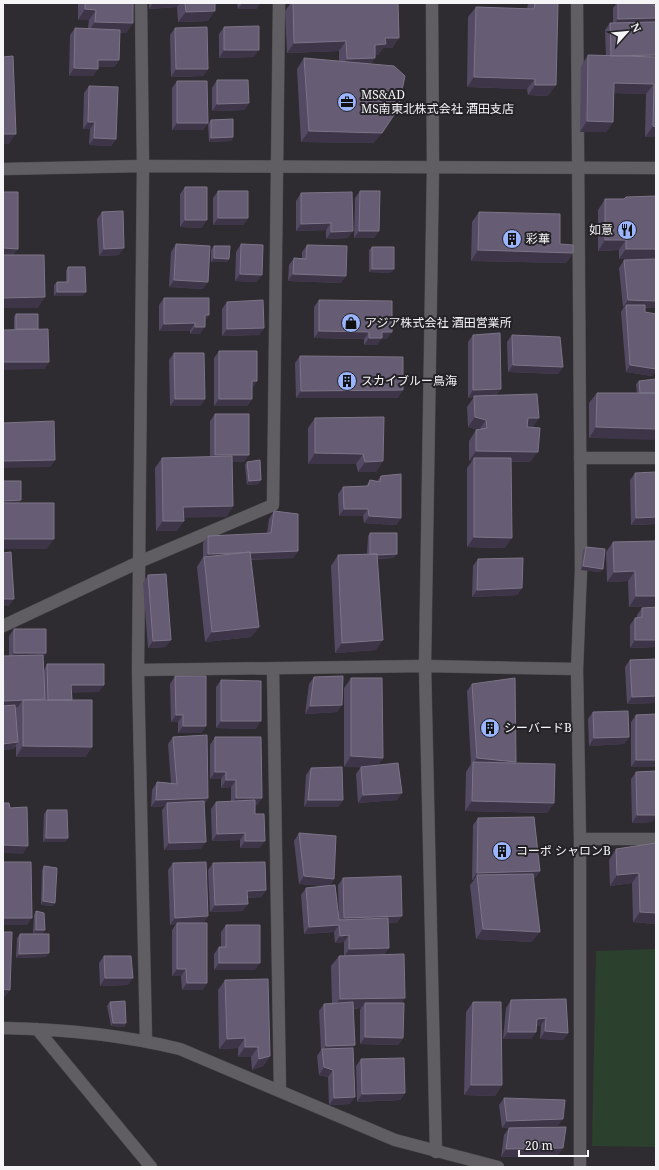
<svg xmlns="http://www.w3.org/2000/svg" width="659" height="1170" font-family="'Noto Serif','Noto Sans JP',serif">
<rect width="100%" height="100%" fill="#2e2c30"/>
<path fill="#2c402e" d="M656,949V1147L592,1146L596,951Z"/>
<g fill="none" stroke-linecap="round" stroke-linejoin="round">
<g stroke="#4c4b4e" stroke-width="13">
<path id="minor" d="M141,3L143,166L138,670L146,1040
M577,3L581,570L577,669L580,839H656
M580,458H656
M3,626L139,562L273,505L279,3
M273,669L280,1091
M138,670L425,666L577,669
M580,839V1167
M3,1028C62,1029 123,1035 180,1049L395,1140L498,1167
M37,1029L151,1167"/>
</g>
<g stroke="#4c4b4e" stroke-width="13">
<path id="tertiary" d="M432,3L433,167L425,666L436,1152
M3,169L143,166L656,168"/>
</g>
<use href="#minor" stroke="#605e62" stroke-width="12"/>
<use href="#tertiary" stroke="#605e62" stroke-width="12"/>
</g>
<path fill="#554a63" d="M78,3H133V23L126,33H120L119,60L114,67H98L93,76H69L70,35L75,28H88L89,20H78Z
M149,3H215L208,21L178,22L177,7L149,9Z
M237,3H260L256,9H238Z
M291,3H398L399,38L392,48H383L378,55H375L371,64L374,143L301,142L297,69L304,58L339,61V51L287,53L285,11Z
M528,3H558L548,96L528,95L527,89L467,87L468,17L476,7L527,9Z
M617,3H654L656,137H645L646,94L614,93L613,122L606,132H580L581,66L588,55L606,56L605,30L610,23H613V8Z
M224,27L254,57L219,58V34Z
M175,28L208,69L203,76L171,77L170,35Z
M217,80L249,103L244,110L212,111V88Z
M177,81L208,123L203,130H172V88Z
M89,86L116,139L111,146L89,145L90,129H83L84,93Z
M211,120L233,137L231,141L209,142L208,124Z
M185,187L202,228L180,227V194Z
M218,191L248,218L243,225H213V198Z
M360,191L379,231L374,238H354L355,198Z
M301,193L348,238L326,239V230L296,231V201Z
M626,197L656,259H619V250L598,251V210L605,199H624Z
M102,212L119,255L99,256L97,219Z
M479,212L560,244L573,253L566,263L471,261L472,222Z
M176,244L203,289L169,287L171,252Z
M241,244L257,282L235,281L236,252Z
M307,245L341,283L288,281L289,265L294,258H302V252Z
M214,246L229,259L227,262H211V250Z
M372,247L391,273L369,272V250Z
M656,259V305L654,308H645V312L656,314V371L652,376L626,372L621,312L624,307H623L619,268L624,260Z
M68,267L83,296H54V285L57,282H66V271Z
M164,298L209,315L205,321L200,334H190V331H159V305Z
M319,300L387,339H381L377,345H364V339L314,338V307Z
M227,302L264,328L259,335L222,336V309Z
M16,314L38,329L49,362L44,369L14,329V317Z
M473,335L496,396L533,427L530,462H511L505,548L467,547V468L472,461H469V441L476,430H478L468,427L467,407L474,397L468,398V342Z
M512,335L563,367L558,374L508,372L507,342Z
M219,351L257,381L252,388V399L247,406H214V358Z
M174,353L205,399L200,406H170L169,360Z
M300,356L398,398H296L295,363Z
M656,379L589,438V403L597,393H637L636,384L639,381Z
M215,414L244,462H232L233,506L226,517H184L177,531H156L155,468L162,458L210,457V421Z
M384,417L376,472H358L356,464H308V428L315,418Z
M247,462L259,484L247,485L245,465Z
M635,473L656,524L631,525L630,480Z
M381,476L401,518L396,525L364,523L363,516H339L338,494L343,487L366,486L370,480L377,481Z
M274,511L298,551L293,558L251,560L259,627L251,637L205,642L197,567L203,557V543L208,536L267,534L269,519Z
M370,533L394,558L377,559L376,650L335,653L331,566L338,555L367,554L368,536Z
M656,541V606L629,607L628,581L607,582L606,552L613,542Z
M586,547L603,569L600,572L581,570L583,550Z
M478,559L522,588L517,595L472,597L473,566Z
M148,575L166,647L148,648L143,583Z
M642,608L656,647L630,648V625L635,618H637V615Z
M14,629L46,653L43,658L44,670L47,664L99,692H72V700L92,747L85,757H16V746L13,749L3,750V656H9V636Z
M656,659V703L627,704L625,667L630,660Z
M175,676L206,726L201,733H178V722H171L170,684Z
M314,677L342,705L337,712L305,714L309,684Z
M351,678L383,758L377,766L397,800L358,803L356,774L361,767H344V688Z
M221,680L256,729L216,728V687Z
M472,684L516,762L514,763L554,803L547,813L465,811L466,772L471,764L467,691Z
M593,712L629,737L624,744L589,746L588,719Z
M656,714V767H631V722L636,715Z
M173,737L208,798L204,805L201,849L164,850L162,810L165,806L151,807L152,790L157,782L171,783L168,744Z
M215,737L262,798L257,805H255V814L260,848H240V840L212,841L211,809L216,802L231,801V787L221,788V779H210V745Z
M311,768L343,800L338,807H304L306,775Z
M656,771V816L652,822L632,823L631,779L636,772Z
M47,810L68,838L65,842H43L44,814Z
M478,818L540,871L535,878H534L532,942L476,939L470,885L474,880H472L473,825Z
M299,833L334,879L329,886L339,920L338,885L343,878L397,923H389L385,955L401,1003L403,1038L398,1045L360,1044V1010L361,1008L353,1009L355,1045L353,1048L350,1104L329,1105L328,1077L319,1075L317,1056L321,1050L319,1011L324,1004H332L331,966L339,956H344V942L335,943L334,932L304,934L301,895L306,888L326,886L299,884L294,841Z
M656,843V924L633,922L632,883L610,886L609,860L616,849Z
M173,863L203,923L207,983L202,990H182L181,976H172V930L176,924L170,925L168,870Z
M213,863L266,890L261,897L247,898L243,911L210,912L208,870Z
M44,866L53,906L41,905L42,870Z
M36,911L45,930L42,934H33L34,915Z
M226,925L255,970H214V954L219,947H221V932Z
M20,934L46,957L16,958L17,938Z
M104,956L128,985L100,986L99,963Z
M225,980L270,1056L263,1066L252,1070L251,1057H238V1048L219,1049L218,990Z
M566,999L568,1033L563,1040L540,1039L541,1025L536,1026V1032L531,1039H503L506,1008L511,1000Z
M110,1002L126,1023L124,1027L111,1026L107,1006Z
M473,1002L502,1085L495,1096L464,1095L466,1012Z
M361,1059L405,1093L400,1100L357,1102L356,1066Z
M504,1098L558,1126L522,1127L558,1156L501,1157L504,1135L509,1128H502L499,1105Z"/>
<path fill="#3e3648" d="M153,3H180L177,7L149,9Z
M242,3H260L256,9H238Z
M85,9L96,10L89,20H78Z
M215,11L208,21L178,22L186,12Z
M656,18V25L613,26L618,19Z
M95,22L133,23L126,33L88,32Z
M385,38H399L392,48H383L378,55H368L375,45Z
M346,41L339,51L287,53L294,43Z
M224,50H259L254,57L219,58Z
M656,55V62L611,56Z
M375,58L368,68L339,69L347,59Z
M98,60H119L114,67H93Z
M74,68L98,69L93,76H69Z
M176,69H208L203,76L171,77Z
M474,77L535,79L527,89L467,87Z
M614,83L654,84L646,94L607,93Z
M535,85H556L548,96L528,95Z
M249,103L244,110L212,111L217,104Z
M587,121L613,122L606,132H580Z
M88,122H95L90,129H83Z
M177,123H208L203,130H172Z
M653,126L656,127V137H645Z
M309,131L382,133L374,143L301,142Z
M3,134H16L9,144H3Z
M233,137L231,141L209,142L211,138Z
M94,138L116,139L111,146L89,145Z
M218,218H248L243,225H213Z
M185,220H207L202,228L180,227Z
M331,223L326,230L296,231L301,224Z
M353,231L348,238L326,239L331,232Z
M359,231H379L374,238H354Z
M605,240H626L619,250L598,251Z
M3,248L18,249L13,256H3Z
M124,248L119,255L99,256L104,249Z
M626,249H656V259H619Z
M478,250L573,253L566,263L471,261Z
M214,258L229,259L227,262H211Z
M372,269H394L391,273L369,272Z
M240,274L262,275L257,282L235,281Z
M293,274L346,276L341,283L288,281Z
M174,280L208,282L203,289L169,287Z
M57,292H86L83,296H54Z
M45,297L38,308H3V298Z
M628,300L656,301V305L654,308L626,307V305L624,307H623Z
M205,315H209L204,322Z
M195,323L190,331H159L164,324Z
M195,327H205L200,334H190Z
M264,328L259,335L222,336L227,329Z
M319,331L369,332L364,339L314,338Z
M382,332H392L387,339H381L377,345H364L369,338Z
M3,362H49L44,369L3,370Z
M513,365L563,367L558,374L508,372Z
M630,365L656,369V371L652,376L626,372Z
M252,381H257L252,388Z
M501,389L496,396L468,398L473,390Z
M403,390L398,398H296L301,391Z
M175,399H205L200,406H170Z
M219,399H252L247,406H214Z
M475,417L486,420L479,430L468,427Z
M528,418H539L532,429L521,428Z
M596,427L656,429V440L589,438Z
M476,451L538,452L530,462L474,461V458L472,461H469Z
M315,453L363,454L356,464H308Z
M215,455H249L244,462H210Z
M55,460L50,467L3,468V461Z
M383,461L376,472H358L365,462Z
M261,480L259,484L247,485L249,481Z
M21,500L16,508H3V501Z
M233,506L226,517L176,518L183,507Z
M344,509H368L363,516H339Z
M369,516L401,518L396,525L364,523Z
M656,517V524L631,525L636,518Z
M163,521H184L177,531H156Z
M474,537L512,538L505,548L467,547Z
M3,539H54L47,549H3Z
M298,551L293,558L204,561V560L208,554Z
M397,554L394,558L367,559L370,555Z
M583,566L603,569L600,572L581,570Z
M635,571L628,581L607,582L614,572Z
M522,588L517,595L472,597L477,590Z
M636,596H656V606L629,607Z
M3,599H14L9,606H3Z
M259,627L251,637L205,642L212,632Z
M171,640L166,647L148,648L153,641Z
M383,640L376,650L335,653L342,643Z
M635,640H656V647L630,648Z
M14,653H46L41,661L9,660Z
M71,685H104L99,692L66,693Z
M656,696V703L627,704L632,697Z
M23,700L18,707L3,708V702L4,701Z
M342,705L337,712L305,714L310,706Z
M176,715H183L178,722H171Z
M221,721H261L256,729L216,728Z
M183,726H206L201,733H178Z
M629,737L624,744L589,746L594,738Z
M18,742L13,749L3,750V744Z
M23,746L92,747L85,757H16Z
M351,756L383,758L376,768L344,767Z
M477,758L516,762L511,769L473,764Z
M636,760H656V767H631Z
M215,772H226L221,779H210Z
M226,780H236L231,787L221,788Z
M402,793L397,800L358,803L363,795Z
M208,798L203,805L167,803L165,806L151,807L156,800Z
M236,798H262L257,805H231Z
M308,800H343L338,807H304Z
M472,801L554,803L547,813L465,811Z
M637,815H656V816L652,822L632,823Z
M245,833L240,840L212,841L217,834Z
M46,838H68L65,842H43Z
M245,841H265L260,848H240Z
M206,842L201,849L164,850L169,843Z
M4,845L28,846L23,854L3,853V846Z
M540,871L535,878L477,880V875L474,880H472L477,873Z
M639,873L632,883L610,886L617,875Z
M304,876L334,879L329,886L299,884Z
M266,890L261,897L242,898L247,891Z
M43,901L55,903L53,906L41,905Z
M248,904L243,911L210,912L215,905Z
M640,912L656,913V924L633,922Z
M208,916L203,924L177,923L176,924L170,925L175,918Z
M402,916L397,923L339,925L334,932L304,934L309,927L339,925L344,918Z
M3,918H32L27,925H3Z
M483,929L540,932L532,942L476,939Z
M36,930H45L42,934H33Z
M349,935L344,942L335,943L340,936Z
M389,948L384,955L344,957L349,949Z
M49,953L46,957L16,958L19,954Z
M219,963H260L255,970H214Z
M177,969H186L181,976H172Z
M105,978H133L128,985L100,986Z
M187,983H207L202,990H182Z
M3,989L10,990L5,997H3Z
M405,998L398,1008L365,1003L361,1008L332,1009L340,999Z
M546,1018L541,1025L532,1026L537,1019Z
M113,1023H126L124,1027L111,1026Z
M545,1031L568,1033L563,1040L540,1039Z
M508,1032H536L531,1039H503Z
M365,1037L403,1038L398,1045L360,1044Z
M245,1038L238,1048L219,1049L227,1039Z
M355,1045L350,1052L321,1053L326,1046Z
M245,1047H258L251,1057H238Z
M270,1056L263,1066L252,1070L259,1059Z
M324,1067L333,1070L328,1077L319,1075Z
M471,1085H502L495,1096L464,1095Z
M405,1093L400,1100L357,1102L362,1094Z
M355,1097L350,1104L329,1105L334,1098Z
M563,1119L558,1126L502,1128L507,1121Z
M563,1148L558,1156L501,1157L506,1149Z"/>
<path fill="#665c73" stroke="#7d7488" d="M85,3H133V23L95,22L96,10L85,9Z
M185,3H215V11L186,12Z
M293,3H398L399,38H385L386,44L375,45V58L347,59L346,41L294,43Z
M535,3H558L556,85H535V79L474,77L476,7L534,9Z
M618,3H654V6H656V18L618,19Z
M656,22V55L611,56L610,23Z
M259,26V50H224V27Z
M207,27L208,69H176L175,28Z
M75,28L120,30L119,60H98V69L74,68Z
M588,55L656,57V127L653,126L654,84L614,83L613,122L587,121Z
M13,56L16,134H3V57Z
M304,58L394,66L405,76L398,109L382,133L309,131Z
M217,80H248L249,103L217,104Z
M177,81H207L208,123H177Z
M89,86L118,87L116,139L94,138L95,122H88Z
M233,119V137L211,138V120Z
M185,187H207V220H185Z
M218,191H248V218H218Z
M360,191H380L379,231H359Z
M3,192H18V249L3,248Z
M352,192L353,231L331,232V223L301,224V193Z
M656,196V249H626V240H605V199H624L626,197Z
M123,211L124,248L104,249L102,212Z
M479,212L560,214V244L573,245V253L478,250Z
M176,244L210,246L208,282L174,280Z
M241,244L263,245L262,275L240,274Z
M307,245L347,246L346,276L293,274L294,258L306,259Z
M214,246H230L229,259L214,258Z
M372,247H394V269H372Z
M3,255H44L45,297L3,298Z
M656,259V301L628,300L624,260Z
M68,267H85L86,292H57V282H68Z
M164,298H209V315H205V327H195V323L164,324Z
M263,300L264,328L227,329V302Z
M319,300L392,301V332H382V338H369V332L319,331Z
M626,305H645V312L656,314V369L630,365Z
M16,314H38V329H16Z
M48,329L49,362H3V330Z
M500,333L501,389L473,390V335Z
M512,335L560,337L563,367L513,365Z
M219,351H257V381H252V399H219Z
M174,353H204L205,399H175Z
M300,356L403,357V390L301,391Z
M656,379V393H640L639,381Z
M597,393H656V429L596,427Z
M537,394L539,418H528L527,427L540,428L538,452L476,451V430L487,428L486,420L475,417L474,396Z
M215,414H249V455H215Z
M384,417L383,461L365,462L363,454L315,453V418Z
M54,421L55,460L3,461V423Z
M232,456L233,506L183,507L184,521H163L162,458Z
M474,458H511L512,538L474,537Z
M260,460L261,480L249,481L247,462Z
M656,472V517L636,518L635,473Z
M401,474V518L369,516L368,509H344L343,487L368,486L370,480L380,482L381,476Z
M3,481H21V500L3,501Z
M3,503H54V539H3Z
M274,511L298,514V551L250,553V552L237,553L208,554V536L271,533Z
M370,533H397V554L377,555V554H370Z
M656,541V596H636L635,571L614,572L613,542Z
M586,547L605,549L603,569L583,566Z
M11,552L14,599H3V553Z
M250,552L259,627L212,632L204,557Z
M377,554L383,640L342,643L338,555Z
M523,558L522,588L477,590L478,559Z
M166,574L171,640L153,641L148,575Z
M656,607V640H635V618L642,617V608Z
M14,629H46V653H14Z
M43,655L45,699L4,701L3,656Z
M656,659V696L632,697L630,660Z
M47,664H104V685H71L72,700H48Z
M175,676H206V726H183V715H176Z
M343,676L342,705L310,706L314,677Z
M351,678H382L383,758L351,756Z
M515,678L516,762L477,758L472,684Z
M221,680L261,681V721H221Z
M23,700H92V747L23,746Z
M15,705L18,742L3,744V706Z
M628,711L629,737L594,738L593,712Z
M656,714V760H636V715Z
M207,735L208,798L156,800L157,782L177,784L173,737Z
M215,737H261L262,798H236V780H226V772H215Z
M473,762L555,764L554,803L472,801Z
M398,763L402,793L363,795L361,767Z
M342,767L343,800H308L311,768Z
M656,771V815H637L636,772Z
M255,800V814H264L265,841H245V833L217,834L216,802Z
M204,801L206,842L169,843L167,803Z
M3,803H9L10,808L27,807L28,846L4,845L3,842Z
M47,810H67L68,838H46Z
M534,817L540,871L477,873L478,818Z
M299,833L336,836L334,879L304,876Z
M656,843V913L640,912L639,873L617,875L616,849Z
M3,862H31L32,918H3Z
M206,862L208,916L175,918L173,863Z
M265,862L266,890L247,891L248,904L215,905L213,863Z
M44,866L57,868L55,903L43,901Z
M533,874L540,932L483,929L477,875Z
M401,876L402,916L344,918L343,878Z
M335,885L339,920L388,918L389,948L349,949V935L340,936L339,925L309,927L306,888Z
M36,911L44,913L45,930H36Z
M177,923H207V983H187L186,969H177Z
M226,925H260V963H219V947H226Z
M3,932H12L10,990L3,989Z
M20,934H49V953L19,954Z
M404,954L405,998L340,999L339,956Z
M104,956H131L133,978H105Z
M268,979L270,1056L259,1059L258,1047H245V1038L227,1039L225,980Z
M566,999L568,1033L545,1031L546,1018L537,1019L536,1032H508L511,1000Z
M125,1001L126,1023H113L110,1002Z
M353,1002L355,1045L326,1046L324,1004Z
M473,1002H501L502,1085H471Z
M365,1003H404L403,1038L365,1037Z
M353,1048L355,1097L334,1098L333,1070L324,1067L322,1049Z
M404,1058L405,1093L362,1094L361,1059Z
M504,1098L565,1100L563,1119L507,1121Z
M566,1127L563,1148L506,1149L509,1128Z"/>
<defs>
<g id="office-disc" transform="scale(1)"><circle r="9.5" fill="#9ab5fd" stroke="#242226"/><path d="M-6-3h4V-5.5h4V-3h4V5H-6ZM-1-4.5V-3h2v-1.5ZM-6 0V1H6V0Z" fill="#111"/></g>
<g id="restaurant-disc" transform="scale(1)"><circle r="9.5" fill="#9ab5fd" stroke="#242226"/><path d="M-5-6h1v4h1v-4h1v4h1v-4h1v5L-1.5 .5V6h-2V.5L-5-1ZM5-6V6H3V1.5H1.5Q1.5-4 5-6Z" fill="#111"/></g>
<g id="building-disc" transform="scale(1)"><circle r="9.5" fill="#9ab5fd" stroke="#242226"/><path d="M-4-6H4V6H1V3H-1V6H-4ZM-2.5-4.3h1.7v1.8h-1.7ZM.8-4.3h1.7v1.8H.8ZM-2.5-1h1.7V.8h-1.7ZM.8-1h1.7V.8H.8Z" fill="#111"/></g>
<g id="shop-disc" transform="scale(1)"><circle r="9.5" fill="#9ab5fd" stroke="#242226"/><path d="M-5-2.5h2.3a2.7 3.5 0 0 1 5.4 0H5L5.5 6h-11ZM-1.5-2.5h3a1.5 2.3 0 0 0-3 0Z" fill="#111"/></g>
</defs>
<g fill-rule="evenodd">
<use href="#office-disc" x="347" y="102"/>
<use href="#restaurant-disc" x="627" y="230"/>
<use href="#building-disc" x="512" y="239"/>
<use href="#shop-disc" x="351" y="323"/>
<use href="#building-disc" x="347" y="381"/>
<use href="#building-disc" x="490" y="728"/>
<use href="#building-disc" x="502" y="851"/>
</g>
<g text-anchor="middle" stroke-width="4" stroke-linejoin="round" paint-order="stroke">
<g font-size="12" fill="#f5f4f7" stroke="#242226" text-anchor="start">
<text x="361" y="99">MS&amp;AD<tspan x="361" dy="14">MS南東北株式会社 酒田支店</tspan></text>
<text x="613" y="234" text-anchor="end">如意</text>
<text x="526" y="243">彩華</text>
<text x="365" y="327">アジア株式会社 酒田営業所</text>
<text x="361" y="385">スカイブルー鳥海</text>
<text x="504" y="732">シーバードB</text>
<text x="516" y="855">コーポ シャロンB</text>
</g>
</g>
<rect width="659" height="1170" fill="none" stroke="#f5f4f7" stroke-width="8"/>
<g transform="translate(627 32) rotate(63)" stroke="#242226" stroke-width="3" paint-order="stroke">
<path d="M0-3L7 15L0 10L-7 15Z" fill="#f5f4f7"/>
<text y="-6" font-size="11" font-weight="bold" text-anchor="middle" fill="#f5f4f7">N</text>
</g>
<path d="M519 1150v6h69v-6" fill="none" stroke="#f5f4f7" stroke-width="2"/>
<text x="525" y="1150" font-size="12" fill="#f5f4f7" stroke="#242226" stroke-width="3" paint-order="stroke">20 m</text>
</svg>
